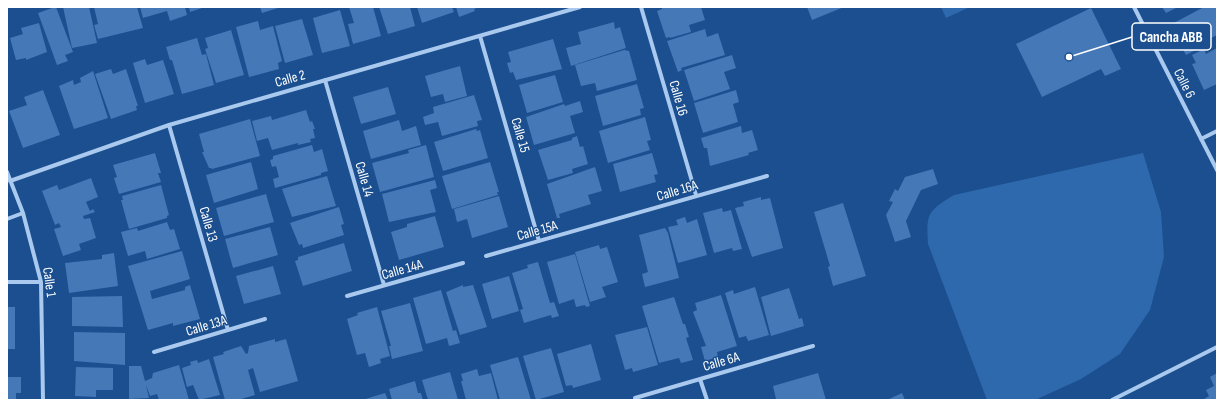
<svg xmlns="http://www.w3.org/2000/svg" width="1224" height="407" font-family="'Sofia Sans Condensed',sans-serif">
<rect width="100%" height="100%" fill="#1b4f8f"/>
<path fill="#2e69ad" d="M941,7H970L946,18Z
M1143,153L1161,212L1164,257L1150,310L1120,354L1081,379L1035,400H987L928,244C926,213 928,211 954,195Z"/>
<path fill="#4478b7" d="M55,7H56L73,52L65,55L68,61L57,65L38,13Z
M63,7H89L97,43L72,48Z
M94,7H137L143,28L98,39L94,25L98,24Z
M140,7H185L187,15L170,21L167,11L143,18Z
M189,7H205L190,12Z
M260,7H281L262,13Z
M349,7H373L381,36L353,44L348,24L354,23Z
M379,7H410L415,26L388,34Z
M417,7H452L454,12L422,23Z
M456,7H480L474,9L475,11L459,17Z
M662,7H701L705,20L689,25L691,32L670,38V37L666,38L657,11L662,9Z
M807,7H844L812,20Z
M1162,7H1178L1166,13Z
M1204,7H1217V35L1205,41L1207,44L1186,55L1170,25Z
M1091,8L1121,69L1105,76L1101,69L1042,97L1016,44Z
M340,10L350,46L322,53L313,18Z
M302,19L313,55L285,63L275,26Z
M258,21L260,30L273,26L282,61L278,63L279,69L249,77L236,27Z
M614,22L615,29L620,27L626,48L571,66L566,48L581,44L578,32Z
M39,23L47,52L26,60V58L16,60L10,38L23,34L21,28Z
M705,29L707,37L718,33L725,55L681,68L682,70L678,72L667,41Z
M231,30L244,75L216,83L205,49L208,48L205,38Z
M197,38L202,55L206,54L214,85L182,94L172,60H170L166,47Z
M553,39L562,69L516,80L513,72L510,73L507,63L511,62L508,52Z
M1217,48V84L1204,90L1192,64L1196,63L1192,55L1204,49L1206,54Z
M624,50L629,51L637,80L597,91L595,83L581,86L575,65Z
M732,55L736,68L724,72L730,89L694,101L684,70Z
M145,59L147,65L163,60L174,94L145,103L133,63Z
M460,66L467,96L445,102L443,94L431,97L425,76Z
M111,69L113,74L126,69L138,106H136L137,110L111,119L95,74Z
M93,71L108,118L74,129L59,86L73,80L74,85L81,82L80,78Z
M555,75L563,102L527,113L519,85Z
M637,84L644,108L640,109L641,115L603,126L595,96Z
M388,87L396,114L361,124L353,97Z
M43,90L60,135L23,148L9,111L27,105L24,97Z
M736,90L739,102L733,104L738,122L703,133L694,103Z
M474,95L482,120L477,121L478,126L442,136L438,122L425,125L423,117L434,113L433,107Z
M580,101L583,112L570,116L575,133L534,145L526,117L564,104L565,106Z
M306,110L310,122L312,121L315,129H313L315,138L310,139L311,142L298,145V143L272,150L268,138L257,141L252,121L271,116L272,120Z
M645,117L651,140L647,141L650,150L608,163L599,131Z
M250,119L260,156L212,169L211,168H209L202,152H204L199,134Z
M399,120L402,131L416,126L421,145L371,159L363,131Z
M741,126L742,133L752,130L758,150L748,153L749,155L710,166L707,148H704L701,138Z
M476,129L477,131L480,130L488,158L443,171L434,142Z
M577,136L580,147L583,146L588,164L572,169L573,173L548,180L538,150L572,140V138Z
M312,145L314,152L322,149L328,171L321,173V175L275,188L273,179L279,177L276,166L272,167L270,160L273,159V156Z
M426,145L434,177L380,192L372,163L409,153L408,150Z
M155,153L161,173H158L161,182L119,194L114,178L117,177L113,165Z
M652,153L658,174L654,175L656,182L620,192L613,164Z
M251,162L258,189L214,203L206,175Z
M490,162L499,192H497L498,195L452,209L442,176Z
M595,167L602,191L588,195L591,204L559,214L560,218H557L547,184Z
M933,169L938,184L921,190L906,221L911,237L895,242L886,215L893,202L889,201L895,189L898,191L905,177Z
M327,176L336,206L292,217L282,189Z
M91,178L98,197L86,202L90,211L93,209L95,212L83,216L84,219L90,218L96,238L79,244L81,250L63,256L54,229L61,227L59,223L55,225L42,191L57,185L59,190Z
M435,180L437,188L430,190L436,212L389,222L382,194Z
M161,185L169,215L167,216V218L129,229L121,200H123L122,196Z
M266,194L274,222L224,236L216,208Z
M499,196L508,227L472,238L467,219L457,222L454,209Z
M761,197V200L770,198L783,248L752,257L735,208L744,206L743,202Z
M843,203L866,276L833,286L828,267L830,266L814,212Z
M339,207L344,224L341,225L344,235L303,248L302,244L299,245L290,223Z
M722,208L723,212L731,210L742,249L733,251L732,248L714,253L703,213Z
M435,216L444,247L399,260L391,232L407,227V224Z
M685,217L687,223L697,219L707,255L678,263L668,227L678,225L676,220Z
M167,222L170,230L174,229L180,249L147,259L145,251L128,256L121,232L137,228L138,231Z
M270,227L278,255L233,268L225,239Z
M665,228L668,233L679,278L645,287L642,274L648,272L639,235Z
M344,243L352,271L303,286L295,261L298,260V257Z
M599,245L600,249L607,247L618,282L602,287L606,297L590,302L575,252Z
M182,251L190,279L150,291L152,299L185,290V287L190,285L200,319L173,326V323L148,330L128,266Z
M114,253L118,286L69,293L65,263L102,259V255Z
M575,254L590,306L586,307L585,305L576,307L574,299L559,304L547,262Z
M538,262L550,303L554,302L559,316L552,318L551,315L524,323L520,310L523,309L512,273L528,268L527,265Z
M273,266L281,294L244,304L236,276Z
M509,276L519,311L492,319L482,284Z
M463,285V287L473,285L487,327L460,335L446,292Z
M755,287L769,335L748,341L746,336L739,338L725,293L733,290L734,294Z
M789,288L799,319L802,318L804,326L771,336L761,297Z
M441,290L453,331L456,330L460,343L449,346L447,338L426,344L413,298Z
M721,295L737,346L717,352L718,357L705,361L701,347L706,346L693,312L697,310L695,303Z
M122,296L123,327L72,326V297Z
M674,297L683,324H685L689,337L686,338L693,360L681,363L679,358L659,363L642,306Z
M410,303L423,351L392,359L389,346H391L381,311Z
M7,307H15V349H7Z
M377,307L390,356L380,359L381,363L369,367L365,353L357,355L347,319L358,315L357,313Z
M647,327L658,365L633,372L632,368L625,370L615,335Z
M74,332L125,333V365L74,361Z
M275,339V342L286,339L298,381L260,392L253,368L248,370L255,395L238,400H225L213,357L224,354L223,352L241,346L246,354L248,353L249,346Z
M591,344L601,380L573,388L572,385L566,386L557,354Z
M551,348L564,392L536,400L523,356Z
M518,357L531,400H500L490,365Z
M209,359L220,395L199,400L193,385L187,387L182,368L191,365L190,362L197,360L198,363Z
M179,365L189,400H159L157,394L150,396L146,385L149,398L129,399V366H141L145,381L152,378L153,373Z
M76,367L113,368V390H96V397L75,396Z
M477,369L479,376L491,373L498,400H466L461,381H463L461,374Z
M450,372L458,400H428L422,380Z
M818,373L826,400H773L776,399L773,386Z
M1217,373V400H1205L1204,399L1209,396L1206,390L1214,386L1210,377Z
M7,377H21V393H16V400H7Z
M415,381L418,393H421L423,400H392L389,389Z
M385,393L388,400H362Z
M902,393L905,400H887Z"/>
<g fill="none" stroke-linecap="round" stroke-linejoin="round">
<path stroke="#a9c9ee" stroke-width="4" d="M641,7L696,195
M1134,7L1217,170
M480,36L539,241
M325,80L384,285
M169,125L228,330
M1201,139L1217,131
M7,172L23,213L41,282L43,400
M10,181L169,125L580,7
M7,219L23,213
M486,256L767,176
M7,282H41
M347,296L463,263
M154,352L265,319
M700,379L707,400
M635,398L813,346
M1112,400L1217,347"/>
</g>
<g text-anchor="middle" stroke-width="3" stroke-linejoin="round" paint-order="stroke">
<g font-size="14" fill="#fff" stroke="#1b4f8f">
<text transform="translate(290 78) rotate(-16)" y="5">Calle 2</text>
<text transform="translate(1185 83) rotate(63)" y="5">Calle 6</text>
<text transform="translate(679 98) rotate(74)" y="5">Calle 16</text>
<text transform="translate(521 135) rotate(74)" y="5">Calle 15</text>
<text transform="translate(365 179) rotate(74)" y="5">Calle 14</text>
<text transform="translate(677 190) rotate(-17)" y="5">Calle 16A</text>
<text transform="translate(209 224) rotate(74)" y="5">Calle 13</text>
<text transform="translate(537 230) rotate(-16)" y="5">Calle 15A</text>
<text transform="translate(402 269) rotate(-16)" y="5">Calle 14A</text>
<text transform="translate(50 282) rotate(82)" y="5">Calle 1</text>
<text transform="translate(206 325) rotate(-17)" y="5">Calle 13A</text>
<text transform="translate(721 361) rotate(-16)" y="5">Calle 6A</text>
</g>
</g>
<path fill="none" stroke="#fff" stroke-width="1.5" d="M1069 57L1132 37"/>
<circle fill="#fff" stroke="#1b4f8f" stroke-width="1.5" cx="1069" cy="57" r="4"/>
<rect fill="#1b4f8f" stroke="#fff" stroke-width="1.5" x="1132" y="23" width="79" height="27" rx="4"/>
<g font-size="15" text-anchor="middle" font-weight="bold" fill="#fff">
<text x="1171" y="42">Cancha ABB</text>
</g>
<rect width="1224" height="407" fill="none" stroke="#ffffff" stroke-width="16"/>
</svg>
